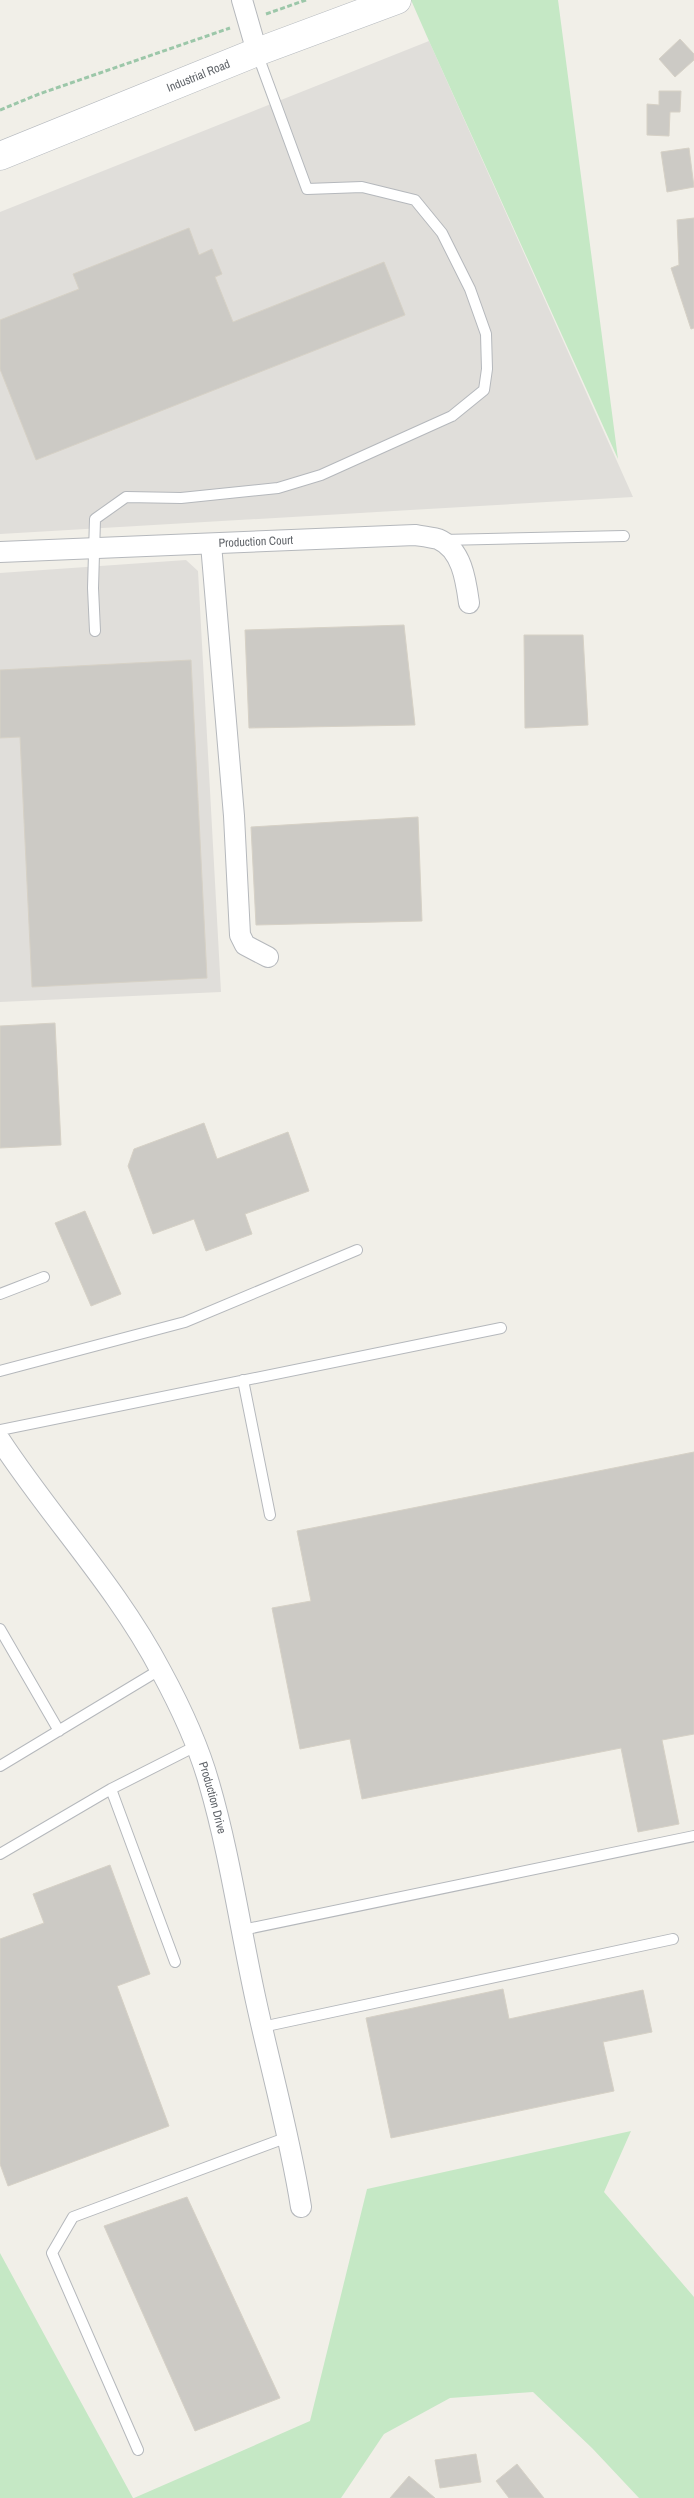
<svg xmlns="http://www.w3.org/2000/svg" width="694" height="2498" font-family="'Archivo Narrow',sans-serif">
<rect width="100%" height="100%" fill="#f1efe8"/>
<path fill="#e0deda" d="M429,41L633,497L0,534V212Z
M186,560L198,571L221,992L0,1002V573Z"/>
<path fill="#c5e8c5" d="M411,0H558L618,459L429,41Z
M631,2131L604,2192L694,2297V2498H639L592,2448L533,2392L450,2398L384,2434L341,2498H134L310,2421L367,2189Z
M0,2253L133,2498H0Z"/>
<path fill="#cccac5" stroke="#d6d1c6" d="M680,39L694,54V60L675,77L659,59Z
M659,91H681L680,112H670L669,136L647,135V104L659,105Z
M689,148L694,187L667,192L661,152Z
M694,218V328L691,329L671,268L679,265L677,220Z
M189,228L199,255L212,249L222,274L215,277L233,322L384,262L405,315L36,460L0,369V320L79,289L73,274Z
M404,625L415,725L249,728L245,630Z
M524,635H583L588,725L525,728Z
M191,660L207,978L32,987L20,737L0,738V670Z
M418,817L422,921L256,925L251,827Z
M55,1023L61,1145L0,1148V1026Z
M204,1123L217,1159L288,1132L309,1191L245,1214L252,1234L206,1251L194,1219L153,1234L128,1166L134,1149Z
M85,1211L121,1294L91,1306L55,1223Z
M694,1452V1734L662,1740L679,1824L638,1832L621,1748L362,1799L350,1739L300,1749L272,1608L311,1601L297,1531Z
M110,1865L150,1974L117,1986L169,2126L8,2186L0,2164V1939L44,1923L33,1894Z
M503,1989L509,2019L643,1990L652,2032L603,2042L614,2091L391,2138L366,2018Z
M187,2197L280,2398L195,2431L104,2226Z
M476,2454L481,2482L440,2488L435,2460Z
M517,2464L544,2498H509L496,2481Z
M409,2476L435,2498H390Z"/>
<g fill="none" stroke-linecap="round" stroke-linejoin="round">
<g stroke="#b5b8bc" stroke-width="12">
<path id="lane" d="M442,540L624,536
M95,631L93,588L95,519L126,497L181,498L278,488L321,475L452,416L484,390L487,369L486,334L470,289L442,233L415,200L362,187L307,189L257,53
M0,1294L44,1277
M0,1371L185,1322L357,1250
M243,1380L270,1515
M0,1430L501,1328
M0,1629L59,1731
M0,1766L161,1669
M111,1789L175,1962
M0,1854L111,1789L196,1746
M242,1930L694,1836
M262,2027L673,1939
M138,2450L52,2253L73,2217L288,2137"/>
</g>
<g stroke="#b5b8bc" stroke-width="22">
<g id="street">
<path d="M242,0L257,52"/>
<path d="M211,544L234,816L240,935L245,945L268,957"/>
<path id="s1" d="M0,552L415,535C422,536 431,537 438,539C462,549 466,581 469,603"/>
<path id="s2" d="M0,1440C51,1518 117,1587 161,1671C180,1706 198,1744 209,1783C230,1855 240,1928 256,2001C271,2070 290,2137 301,2207"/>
</g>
</g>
<g stroke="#b6babf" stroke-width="29">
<g id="secondary">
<path id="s3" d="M0,156L257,52L397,0"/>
</g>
</g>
<path stroke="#9cc7a9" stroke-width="3" stroke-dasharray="5 2.5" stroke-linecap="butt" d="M266,14L306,0
M0,110L39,94L230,28"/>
<use href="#lane" stroke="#fff" stroke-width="10"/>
<use href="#street" stroke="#fff" stroke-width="20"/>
<use href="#secondary" stroke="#fff" stroke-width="28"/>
</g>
<g text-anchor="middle" stroke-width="4" stroke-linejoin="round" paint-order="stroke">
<g font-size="12" fill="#5f6368" stroke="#fff">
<text dy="4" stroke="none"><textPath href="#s3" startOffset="214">Industrial Road</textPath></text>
<text dy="4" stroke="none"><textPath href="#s1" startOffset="256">Production Court</textPath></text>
<text dy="4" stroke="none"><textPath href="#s2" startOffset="419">Production Drive</textPath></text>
</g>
</g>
</svg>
